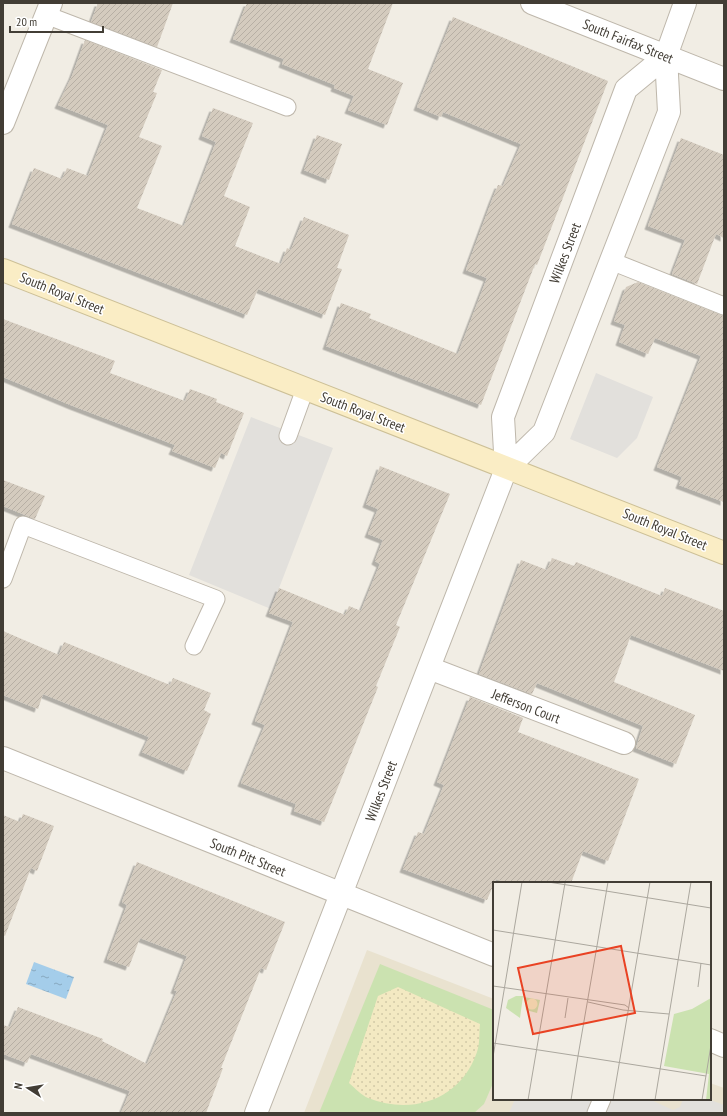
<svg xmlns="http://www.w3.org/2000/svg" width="727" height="1116" font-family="'PT Sans Narrow',sans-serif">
<defs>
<pattern id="sand-dots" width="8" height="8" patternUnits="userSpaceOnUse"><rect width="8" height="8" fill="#f3e9c2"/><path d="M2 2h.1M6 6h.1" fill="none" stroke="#d2c9a7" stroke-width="1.8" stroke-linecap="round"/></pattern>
<pattern id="water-ripples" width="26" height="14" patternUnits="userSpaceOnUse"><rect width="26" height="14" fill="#a4cdea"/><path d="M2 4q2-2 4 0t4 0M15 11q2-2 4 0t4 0" fill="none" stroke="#87a8be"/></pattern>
<pattern id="building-hatch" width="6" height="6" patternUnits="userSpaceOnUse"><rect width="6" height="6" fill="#d4cbbe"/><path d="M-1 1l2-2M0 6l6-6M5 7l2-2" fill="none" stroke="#b7afa4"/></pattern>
<filter id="shadow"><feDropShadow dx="-3.5" dy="3.5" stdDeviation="0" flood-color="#0004"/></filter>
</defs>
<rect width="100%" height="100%" fill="#f1ede4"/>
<path fill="#e9e2cf" d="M367,950L494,999V1099H710V1083L724,1088V1113H304Z"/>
<path fill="#cbe2b0" d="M380,964L494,1010V1081L484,1104L474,1113H319Z"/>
<path fill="url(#sand-dots)" d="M398,987L480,1024C479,1033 480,1044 477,1052C461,1099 413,1116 368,1098C361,1095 355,1088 349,1083L378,996Z"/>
<path fill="#e2e0dc" d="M596,373L653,397L637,438L617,458L570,439Z
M251,417L333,448L271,609L189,575Z
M515,1099H649L673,1110L680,1107L683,1099H708L724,1105V1113H509Z"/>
<path fill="url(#water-ripples)" d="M34,962L74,977L66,999L26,984Z"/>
<path fill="url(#building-hatch)" filter="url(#shadow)" d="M98,3H173L157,47L91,22Z
M247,3H393L368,69L403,83L387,125L348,110L354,96L334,88L335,85L282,64L284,59L233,39Z
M453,17L608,81L537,265L535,264L481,405L326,346L341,303L371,314L369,318L458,354L487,278L466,270L492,200L498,185L503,186L521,144L443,112L441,117L417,107Z
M85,40L162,70L153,92L157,93L139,137L162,146L137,208L184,226L216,142L202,136L213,108L253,123L224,196L250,207L235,246L281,264L287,248L291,250L304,217L349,235L337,268L342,269L325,315L258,289L247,315L12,224L34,168L62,179L67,168L88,176L108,125L58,105L72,76Z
M317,135L342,144L329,180L304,170Z
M681,138L724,155V238L716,234L697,284L672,274L685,240L648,226Z
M638,282L724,316V502L679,485L682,477L657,467L701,356L655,338L648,354L619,342L625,325L614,321L626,287Z
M3,319L115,361L110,373L185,401L190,389L217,399L216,402L244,413L227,456L221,453L215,468L172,451L175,445L73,406L3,377Z
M380,466L450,494L396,625L400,627L376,686L378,687L324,822L294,811L296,804L241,783L265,725L255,721L293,622L269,613L279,588L345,615L349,606L361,611L380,564L375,561L383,540L368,534L378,509L366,504Z
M3,480L45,496L35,519L3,506Z
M552,558L574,566L576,562L662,596L665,588L724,611V671L631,635L614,682L695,715L676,764L636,748L643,726L537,683L532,694L479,674L521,560L547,570Z
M3,631L59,655L64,642L170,685L173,678L211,693L204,710L211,714L187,771L142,752L149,737L43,694L38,709L3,695Z
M470,697L523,718L518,732L639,779L608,861L583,851L571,883H507L496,879L487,900L403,869L418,832L424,834L444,785L437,782Z
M23,814L54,826L37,871L31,868L5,936L3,935V815L20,822Z
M137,862L285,922L266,970L261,968L221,1068H223L206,1113H121L130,1091L31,1054L27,1063L3,1054V1025L10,1027L18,1007L103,1039L102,1041L147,1064L177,991L174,990L187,956L140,938L129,967L107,959L127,905L122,902Z"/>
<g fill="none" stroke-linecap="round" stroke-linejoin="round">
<g stroke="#beb7ab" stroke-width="19">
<path id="lane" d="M46,15L287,107
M611,261L724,306
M288,436L305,389
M3,579L23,525L216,599L194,646
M596,1113L602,1099"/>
</g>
<g stroke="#beb7ab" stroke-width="24">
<path id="street" d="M532,3L724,79
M3,123L51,3
M506,469L503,417L626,89L666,56
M429,668L624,743
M3,758L494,955
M710,1040L724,1046
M256,1113L506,469L544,432L669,112L666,56L685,3"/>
</g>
<g stroke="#cdc097" stroke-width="24">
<path id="secondary" d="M3,270L724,553"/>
</g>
<use href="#lane" stroke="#fff" stroke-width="17"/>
<use href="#street" stroke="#fff" stroke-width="22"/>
<use href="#secondary" stroke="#faedc5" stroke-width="22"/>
</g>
<g text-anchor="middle" stroke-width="3" stroke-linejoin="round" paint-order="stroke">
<g font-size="14" fill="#423d35" stroke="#fff">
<text transform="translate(628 41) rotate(22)" y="5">South Fairfax Street</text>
<text transform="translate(565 253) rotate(-69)" y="5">Wilkes Street</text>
<text transform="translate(62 293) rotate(22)" y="5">South Royal Street</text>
<text transform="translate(363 412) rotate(21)" y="5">South Royal Street</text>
<text transform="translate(665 529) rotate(22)" y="5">South Royal Street</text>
<text transform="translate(526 706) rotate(21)" y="5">Jefferson Court</text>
<text transform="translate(381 791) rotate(-69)" y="5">Wilkes Street</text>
<text transform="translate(248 857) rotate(22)" y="5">South Pitt Street</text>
</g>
</g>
<g transform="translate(493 882)">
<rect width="218" height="218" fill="#f1ede4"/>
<path d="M31,115L47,118L44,131L33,128Z" fill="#cbe2b0"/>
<path d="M33.5 122a5.5 5.5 0 1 1 11 0a5.5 5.5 0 1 1-11 0Z" fill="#f3e9c2"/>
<path d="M23,114H30L27,136L13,126L15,118ZM218,116V218H213L216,192L171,184L181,132L199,127Z" fill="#cbe2b0"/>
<path fill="none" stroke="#aba79e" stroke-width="1" d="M55,0L113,9M113,9L218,26M0,48L218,83M0,104L132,123L136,126M205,105L208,81M95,120L130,128L176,132M72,136L75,116M0,161L85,174L115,0M0,175L29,0M35,218L72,1M78,218L85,174L213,194M120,218L157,0M162,218L198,0M209,218L218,163"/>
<path fill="#e94223" fill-opacity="0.15" stroke="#e94223" stroke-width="2" d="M128,64L142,131L40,152L25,86Z"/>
<rect width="218" height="218" fill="none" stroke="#423d35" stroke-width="2"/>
</g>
<rect width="727" height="1116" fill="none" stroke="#423d35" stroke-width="8"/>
<g transform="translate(28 1088) rotate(282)" stroke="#ffffff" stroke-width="3" paint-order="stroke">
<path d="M0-3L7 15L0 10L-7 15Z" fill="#423d35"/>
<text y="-6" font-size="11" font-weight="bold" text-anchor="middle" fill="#423d35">N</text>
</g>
<path d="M10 26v6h93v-6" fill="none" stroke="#423d35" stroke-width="2"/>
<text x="16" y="26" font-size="12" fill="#423d35" stroke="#ffffff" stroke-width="3" paint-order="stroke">20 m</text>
</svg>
